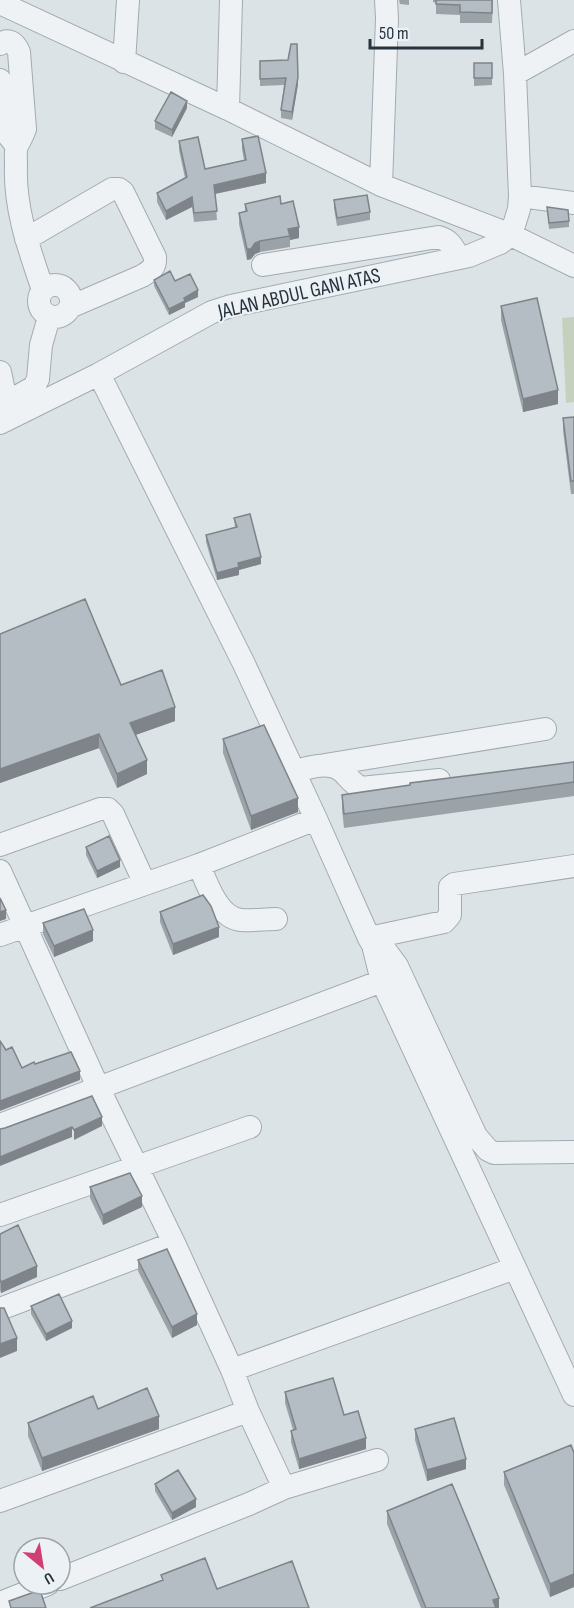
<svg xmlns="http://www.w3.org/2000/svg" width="574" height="1608" font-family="'Sofia Sans Condensed',sans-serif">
<rect width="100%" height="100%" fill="#dce3e7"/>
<path fill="#c6d1bd" d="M574,317V402L566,403L562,318Z"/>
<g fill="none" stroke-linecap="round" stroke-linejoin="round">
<g stroke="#a2abb1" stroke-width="24">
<path id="minor" d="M509,0L515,74L520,196L519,209L511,235
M0,3L228,109L381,185L511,235L574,266
M0,44C9,38 15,43 19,52L25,129C23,135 20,140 17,146C15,151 16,159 16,164C14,208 29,249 43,290
M124,62L128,0
M515,74L574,41
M0,80L8,135L17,146
M228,109L231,0
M381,185L387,18L386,0
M520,196L574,203
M26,239L112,189H119L123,192L155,257C156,268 150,271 142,276L70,307
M263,265L438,237C450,240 453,247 459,258
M39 301a16 16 0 1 1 32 0a16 16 0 1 1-32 0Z
M0,372L9,415
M99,374L244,664L316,819L369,938L373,945L386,951L397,966L476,1136L488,1150L494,1153L574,1152
M6,403L34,387L38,379L41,345L49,317
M0,423L99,374L212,312L231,306L469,256L500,243L511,235
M325,765L545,729
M294,771C309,768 331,759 344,773C350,779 353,784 361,788L439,780
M0,845L100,809H108L113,814L145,884
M199,865C207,884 218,918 241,920C253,921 264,919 276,919
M0,871L98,1087L174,1243L232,1370L248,1411L284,1488
M0,935L199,865L316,819
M369,938L444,922L450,915V887L454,884L574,866
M373,945L382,981L574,1395
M0,1125L382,981
M0,1215L250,1127
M0,1309L174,1243
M232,1370L515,1268
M0,1501L248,1411
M60,1579L249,1504L284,1488L377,1460
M0,1603L48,1584"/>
</g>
<use href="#minor" stroke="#eff2f5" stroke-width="22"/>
</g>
<path fill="#9ba3a9" d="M399,0H409V5L400,4Z
M433,0H493L492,23H460V15L436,14V3L433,2Z
M288,60L298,84L292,120L281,118V110L284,85L260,86V61Z
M474,63H492V85L474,86Z
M187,108L172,137L155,129V121Z
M242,139L266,183L215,194L217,220L194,222L192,207L166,220L157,202V193L185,178L179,150V141L205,169L244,160L242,149Z
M334,200L370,212V220L337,226L334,208Z
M245,204H281L299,238L290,240V247L260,252L255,254L251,259L247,260L239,224V213L245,212Z
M547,207L569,221V227L549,229Z
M154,280L175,281L198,297L185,303V307L169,315L154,286Z
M501,306L558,404L523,412L501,320Z
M574,417V494H571L563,431V418Z
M234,518L261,564L239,570V575L217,580L206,542V535L235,528Z
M0,634L121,685L175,721L135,735L147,774L117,788L99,748L0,783Z
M223,739L298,812L251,830L223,753Z
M574,762V796L344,828L342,809V795Z
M86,847L120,867L97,878L86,855Z
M160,912L219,937L173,955L160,922Z
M43,923L93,941L54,957L43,934Z
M90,1187L142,1207L103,1225L90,1198Z
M0,1234L37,1277L1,1293L0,1290Z
M138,1260L197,1325L172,1338L138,1271Z
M31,1306L72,1328L46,1341L31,1314Z
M285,1392L344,1415L366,1449L299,1469L291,1442V1431L293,1430L285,1403Z
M98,1409L159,1429L42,1471L28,1436V1423Z
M415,1429L466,1469L427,1481L415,1440Z
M574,1453V1587L550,1597L504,1485V1472Z
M155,1484L196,1507L172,1520L155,1491Z
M387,1511L499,1608H421L387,1524Z"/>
<path fill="#7e8489" d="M298,77V84L292,120V112Z
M187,101V108L172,137V130Z
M266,173V183L214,194V185Z
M192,197V207L166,220V211Z
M299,227V238L290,240L288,229Z
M260,241V252L255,254L251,259L247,260V249L255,243Z
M198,290V297L185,303V307L169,315V309L184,298Z
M558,390V404L523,412V399Z
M261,557V564L239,570V575L217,580V573L238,563Z
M175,707V721L130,737V723Z
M99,734V748L0,783V769Z
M147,760V774L117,788V774Z
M298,798V812L251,830V816Z
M120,860V867L97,878V871Z
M6,910V919L0,921V912Z
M219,927V937L173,955V944Z
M93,930V941L54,957V946Z
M80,1071V1080L0,1111V1101Z
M102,1117V1126L74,1140V1130Z
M72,1127V1137L0,1166V1157Z
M142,1196V1207L103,1225V1215Z
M37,1266V1277L1,1293V1282Z
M197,1314V1325L172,1338V1327Z
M72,1321V1328L46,1341V1334Z
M17,1338V1351L0,1358V1344Z
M159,1416V1429L42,1471V1458Z
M366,1438V1449L299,1469V1459Z
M466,1459V1469L427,1481V1470Z
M196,1499V1507L172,1520V1513Z
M574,1574V1587L550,1597V1584Z
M499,1598V1608H493V1600Z"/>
<path fill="#b4bdc4" stroke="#7e8489" stroke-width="1.5" d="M436,0H492V13L460,12V5L436,4Z
M291,44H297L298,77L292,112L281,110L286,78L260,79V61L288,60Z
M474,63H492V78H474Z
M171,92L187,101L172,130L155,121Z
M258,136L266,173L214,185L217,211L194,213L192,197L166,211L157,193L187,177L179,141L198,137L205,169L246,160L242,139Z
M367,195L370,212L337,218L334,200Z
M280,196L281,204L293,201L299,227L288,229L290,236L260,241L255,243L251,249H247L239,213L247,211L245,204Z
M547,207L568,210L569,221L549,223Z
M170,271L175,281L190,274L198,290L184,298L185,301L169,309L154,280Z
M537,298L558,390L523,399L501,306Z
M574,417V481H571L563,418Z
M250,514L261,557L238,563L239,567L217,573L206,535L237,527L234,518Z
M85,599L121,685L162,670L175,707L130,723L147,760L117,774L99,734L0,769V634Z
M264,725L298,798L251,816L223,739Z
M574,762V782L344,814L342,795L410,785V783Z
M109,836L120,860L97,871L86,847Z
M203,895L211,906L219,927L173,944L160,912Z
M0,898L6,910L0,912Z
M84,909L93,930L54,946L43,923Z
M0,1041L6,1050L12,1047L22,1068L34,1062L35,1064L71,1052L80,1071L0,1101Z
M92,1096L102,1117L74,1130L72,1127L0,1157V1129L5,1128Z
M130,1173L142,1196L103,1215L90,1187Z
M18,1225L37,1266L1,1282L0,1279V1234Z
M167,1249L197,1314L172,1327L138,1260Z
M59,1294L72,1321L46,1334L31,1306Z
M0,1308H4L17,1338L0,1344Z
M333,1378L344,1415L358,1411L366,1438L299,1459L291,1431L296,1429L285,1392Z
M147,1388L159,1416L42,1458L28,1423L93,1396L98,1409Z
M454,1418L466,1459L427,1470L415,1429Z
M571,1445L574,1453V1574L550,1584L504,1472Z
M178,1470L196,1499L172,1513L155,1484Z
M452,1484L499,1598L493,1600L496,1608H426L387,1511Z
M205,1558L217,1589L292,1561L309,1608H90L163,1580L161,1575Z
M40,1590L46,1608H11L9,1601Z"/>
<g text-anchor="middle" stroke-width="4.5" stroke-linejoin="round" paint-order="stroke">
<g font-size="21" fill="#26333d" stroke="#ecf1f5">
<text transform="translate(299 293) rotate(-13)" y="7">JALAN ABDUL GANI ATAS</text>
</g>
</g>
<g transform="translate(42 1566) rotate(150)"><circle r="28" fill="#ecf1f5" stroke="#9da5ab" stroke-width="1.5"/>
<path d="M0-4.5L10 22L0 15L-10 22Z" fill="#d03e72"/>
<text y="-9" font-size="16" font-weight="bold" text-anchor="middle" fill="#26333d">U</text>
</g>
<path d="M370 39v9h112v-9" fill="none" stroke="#26333d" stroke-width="3"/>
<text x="379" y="39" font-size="18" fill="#26333d" stroke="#ecf1f5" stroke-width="4.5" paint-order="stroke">50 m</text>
</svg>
